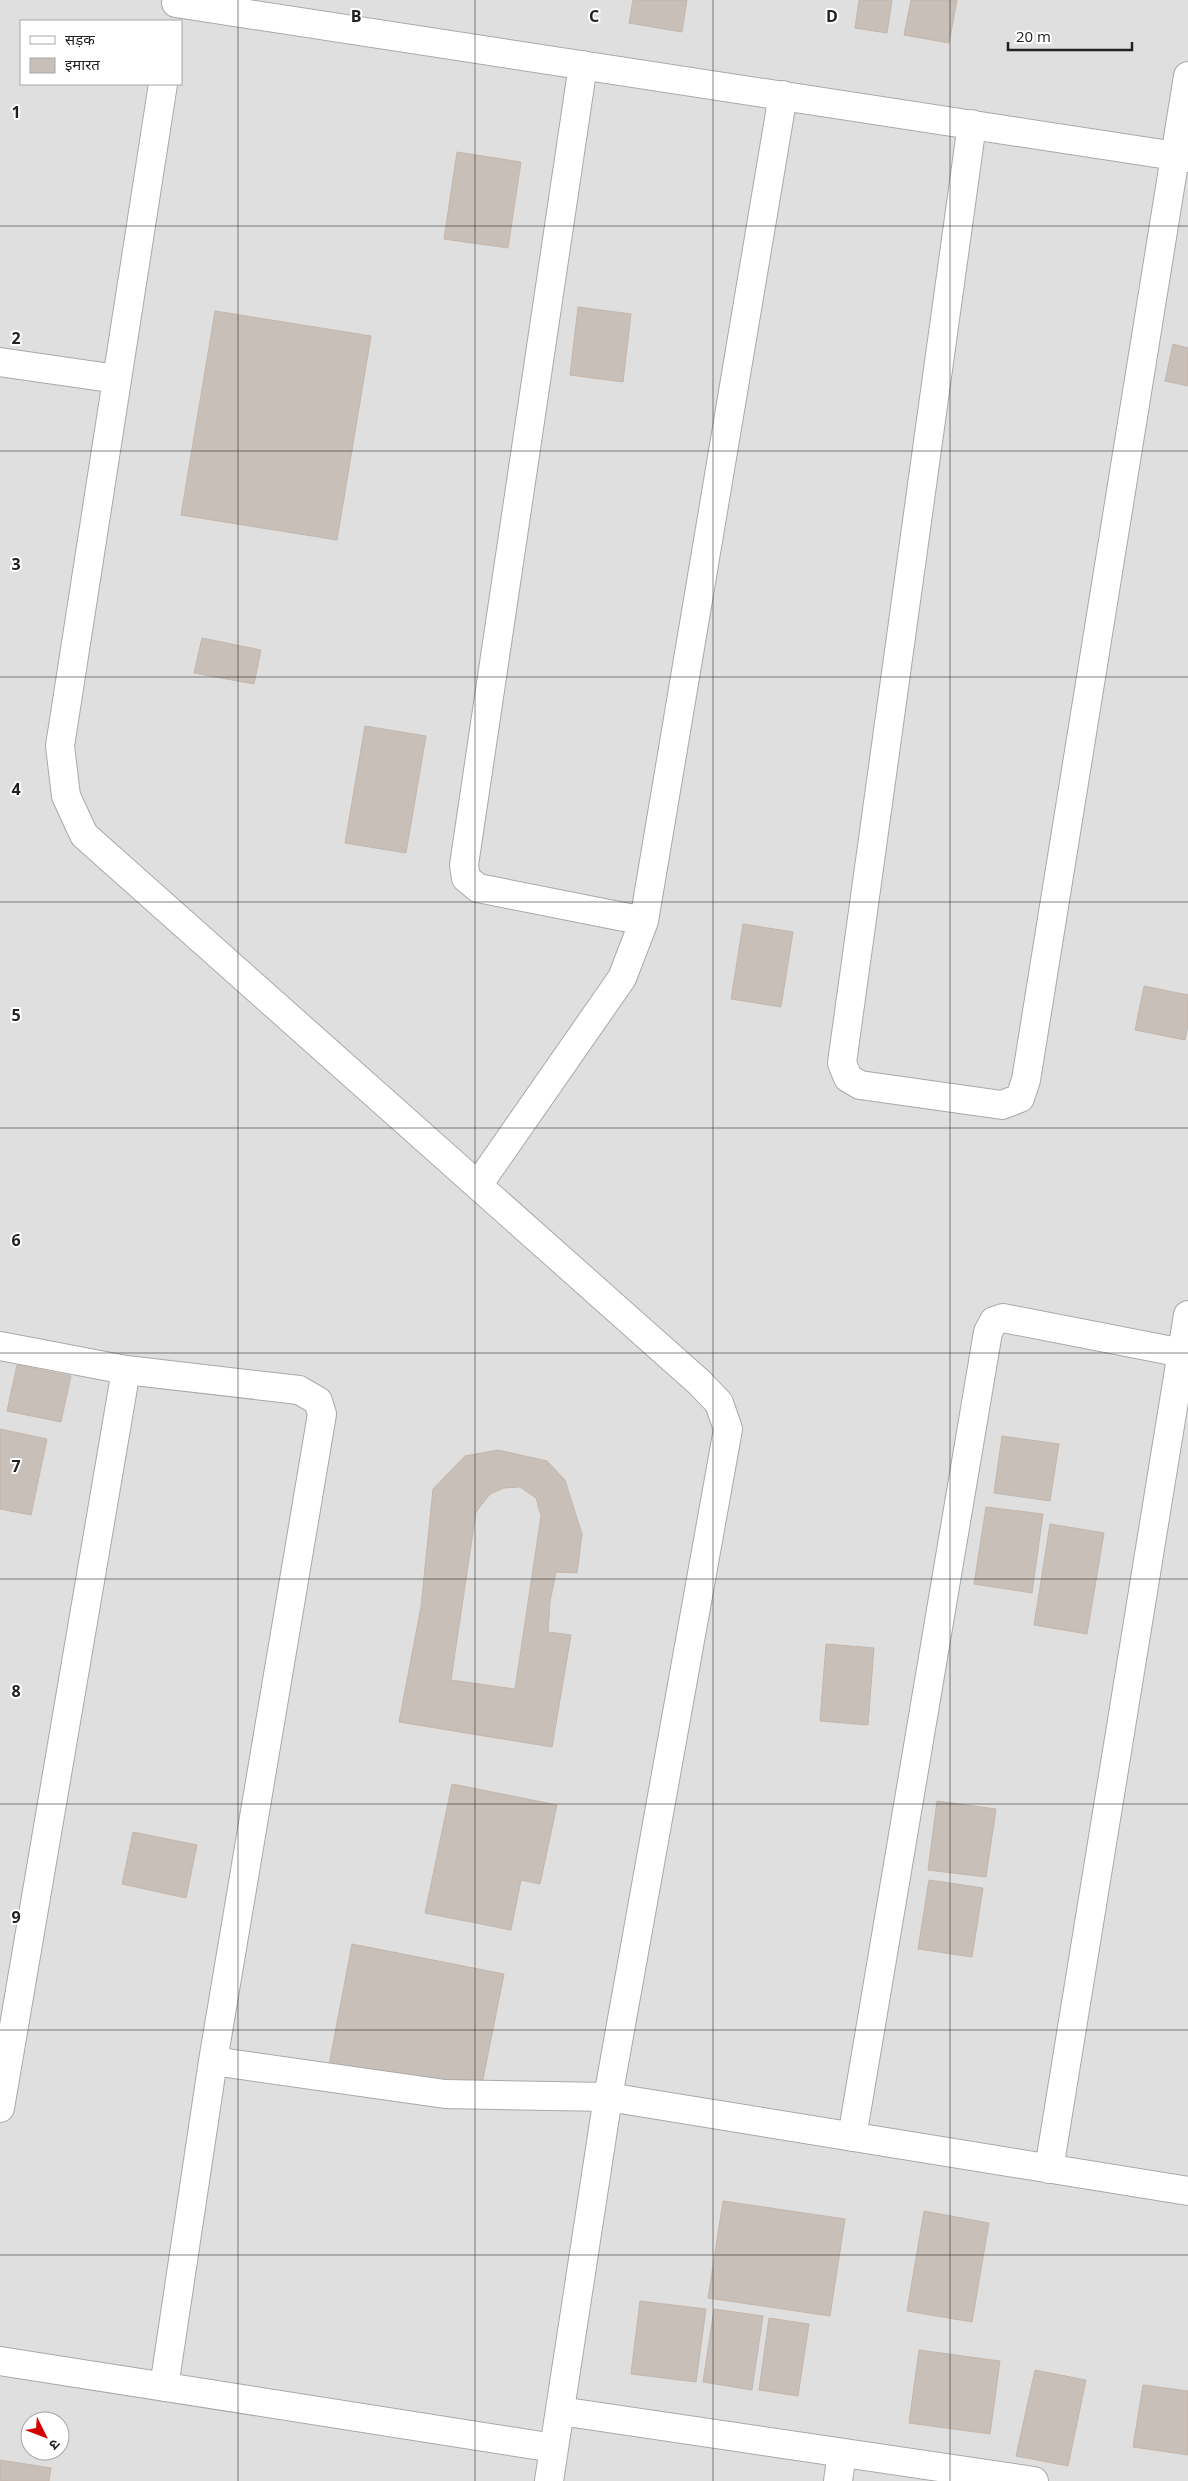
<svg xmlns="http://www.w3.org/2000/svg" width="1188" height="2481" font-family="'Open Sans','Noto Sans Devanagari',sans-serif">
<rect width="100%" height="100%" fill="#f2efe9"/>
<path fill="#e0dfdf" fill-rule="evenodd" d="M0,0H1188V2481H0ZM21,21H181V84H21ZM30,2421H60V2451H30Z"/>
<path fill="#c7bfb8" stroke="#c4b6ab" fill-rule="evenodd" d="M633,0H687L682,32L629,23Z
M859,0H892L887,33L855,28Z
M911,0H957L949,43L904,35Z
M457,152L521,162L508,248L444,239Z
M578,307L631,314L623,382L570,375Z
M215,311L371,336L337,540L181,515Z
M1173,344L1188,348V386L1165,381Z
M202,638L261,650L254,684L194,673Z
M365,726L426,736L406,853L345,843Z
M743,924L793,932L781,1007L731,999Z
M1144,986L1188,995V1025L1185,1040L1135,1030Z
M17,1365L71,1376L61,1422L7,1411Z
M0,1429L47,1439L31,1515L0,1509Z
M1002,1436L1059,1444L1050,1501L994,1493Z
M498,1450L547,1461L565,1480L582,1534L577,1573L556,1572L550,1602L548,1632L571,1635L552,1747L399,1722L421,1607L433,1489L465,1456ZM520,1487L536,1498L541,1516L515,1689L451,1680L476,1512L490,1494L504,1488Z
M986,1507L1043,1514L1032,1593L974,1584Z
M1050,1524L1104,1533L1087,1634L1034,1625Z
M826,1644L874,1648L868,1725L820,1721Z
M452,1784L557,1805L540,1884L521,1880L511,1930L425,1913Z
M937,1801L996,1809L986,1877L928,1870Z
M133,1832L197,1845L186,1898L122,1884Z
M929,1880L983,1888L972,1957L918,1949Z
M352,1944L504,1974L480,2094L329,2065Z
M723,2201L845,2219L830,2316L708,2298Z
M924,2211L989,2223L972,2322L907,2311Z
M640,2301L706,2309L696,2382L631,2374Z
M714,2309L763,2316L752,2390L703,2382Z
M769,2318L809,2324L798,2396L759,2390Z
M919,2350L1000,2361L990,2434L909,2423Z
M1035,2370L1086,2380L1068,2466L1016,2456Z
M1143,2385L1188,2391V2455L1133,2447Z
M0,2460L51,2468L49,2481H0Z"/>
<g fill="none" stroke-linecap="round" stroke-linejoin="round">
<g stroke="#a9a9a9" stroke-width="30">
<path id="minor" d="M176,3L1188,158
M583,65L464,865L466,878L478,888L644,921
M163,84L60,746L66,796L84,835L700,1383L719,1403L728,1429L608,2097L549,2481
M972,124L842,1063L848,1078L860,1085L1002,1105L1020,1098L1026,1080L1188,76
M0,362L117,379
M478,1185L622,978L644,921L783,95
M0,1346L126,1370L299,1390L318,1401L322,1414L213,2061L164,2387
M213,2061L445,2094L608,2097L1188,2191
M0,2108L126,1370
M852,2137L988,1332L994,1321L1003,1318L1188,1354
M1049,2169L1188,1315
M0,2361L554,2448
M560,2411L1034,2481
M838,2481L842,2453"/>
</g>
<use href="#minor" stroke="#fff" stroke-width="28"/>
</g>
<path fill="none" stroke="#222" stroke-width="1" stroke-opacity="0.55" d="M238,0V2481M475,0V2481M713,0V2481M950,0V2481M0,226H1188M0,451H1188M0,677H1188M0,902H1188M0,1128H1188M0,1353H1188M0,1579H1188M0,1804H1188M0,2030H1188M0,2255H1188"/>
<g font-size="16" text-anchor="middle" font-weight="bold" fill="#222" stroke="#fff" stroke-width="4" stroke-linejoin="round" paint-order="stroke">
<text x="356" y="22">B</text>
<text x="594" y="22">C</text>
<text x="832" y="22">D</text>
<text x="16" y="118">1</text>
<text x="16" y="344">2</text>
<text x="16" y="570">3</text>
<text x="16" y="795">4</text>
<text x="16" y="1021">5</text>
<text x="16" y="1246">6</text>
<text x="16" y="1472">7</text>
<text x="16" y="1697">8</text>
<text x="16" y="1923">9</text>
</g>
<rect x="20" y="20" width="162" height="65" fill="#ffffff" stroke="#a7a7a7"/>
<rect x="30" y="36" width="25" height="8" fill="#ffffff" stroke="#a7a7a7"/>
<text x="65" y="45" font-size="15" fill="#222222">सड़क</text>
<rect x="30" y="58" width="25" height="15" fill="#c7bfb8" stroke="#a7a7a7"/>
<text x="65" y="70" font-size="15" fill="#222222">इमारत</text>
<g transform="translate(45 2436) rotate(132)"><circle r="24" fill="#ffffff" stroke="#a7a7a7"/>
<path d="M0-4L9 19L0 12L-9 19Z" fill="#d40000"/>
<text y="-8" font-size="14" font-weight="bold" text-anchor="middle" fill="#222222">उ</text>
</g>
<path d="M1008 42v8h124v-8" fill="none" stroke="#222222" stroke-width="2.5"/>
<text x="1016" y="42" font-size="15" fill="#222222" stroke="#ffffff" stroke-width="4" paint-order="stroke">20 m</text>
</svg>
